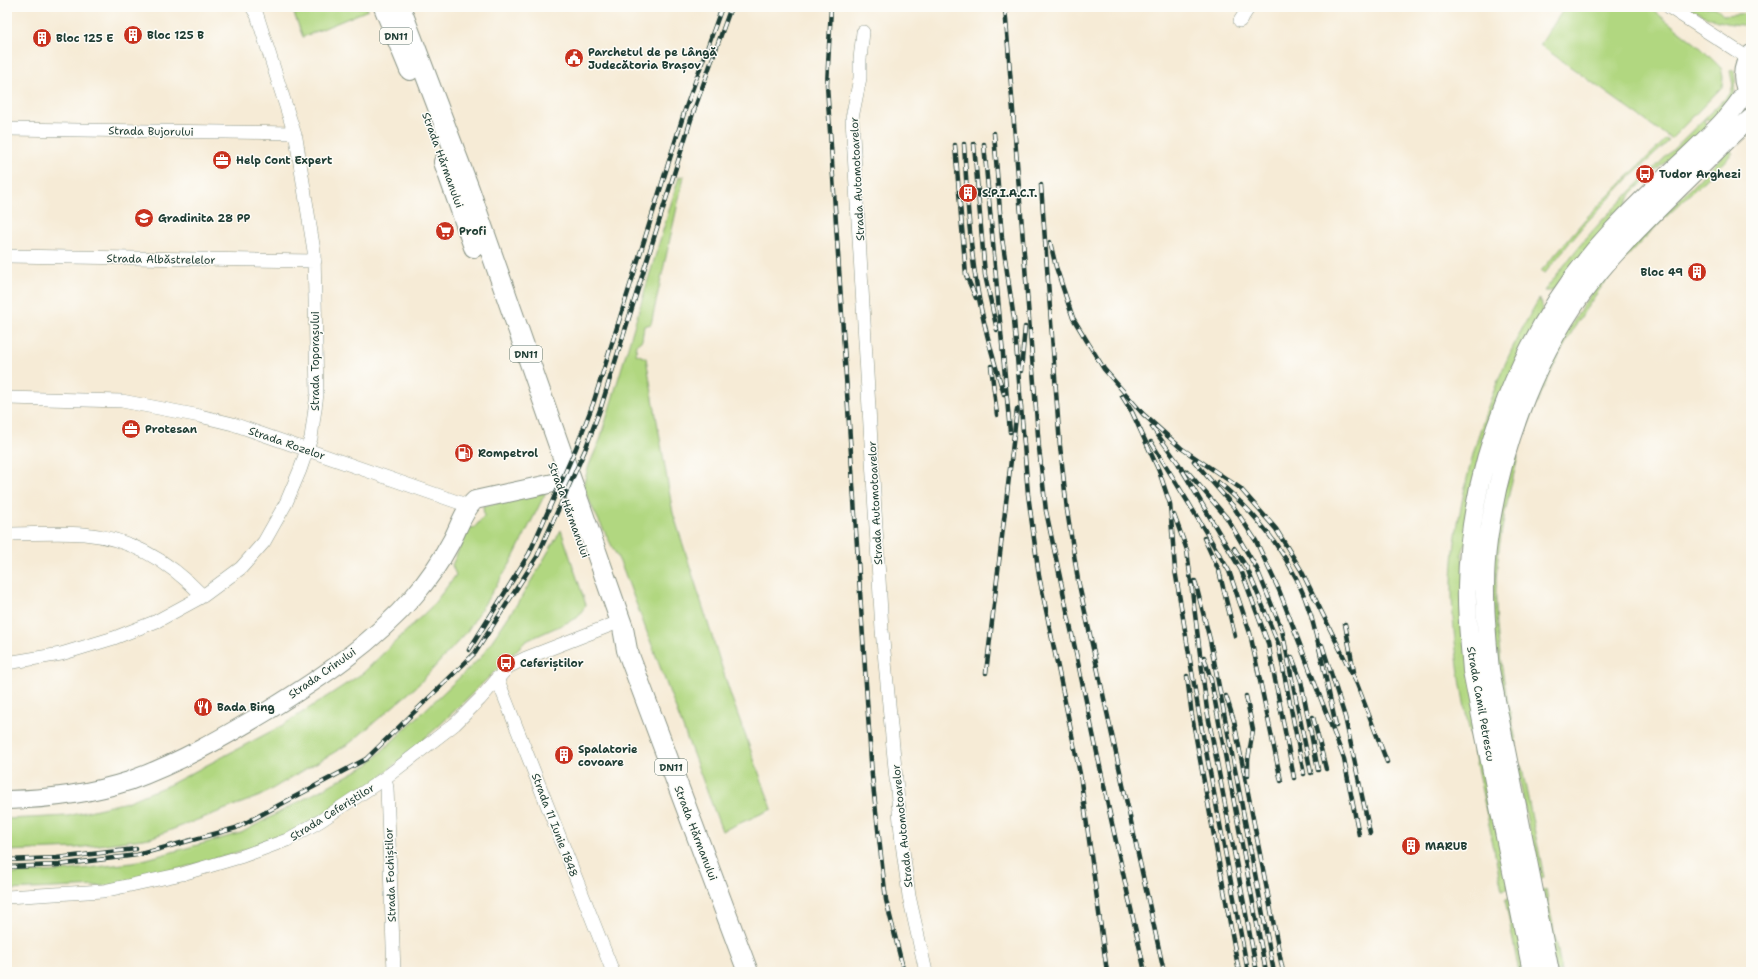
<svg xmlns="http://www.w3.org/2000/svg" width="1758" height="979" font-family="'Shantell Sans',sans-serif">
<rect width="100%" height="100%" fill="#fdfcf7"/>
<filter id="ink" filterUnits="userSpaceOnUse"><feTurbulence type="fractalNoise" baseFrequency=".025" numOctaves="2"/><feDisplacementMap in="SourceGraphic" scale="8" xChannelSelector="R" yChannelSelector="G"/><feConvolveMatrix kernelMatrix="1 2 1 2 8 2 1 2 1" color-interpolation-filters="sRGB"/></filter>
<filter id="wash" filterUnits="userSpaceOnUse"><feTurbulence type="fractalNoise" baseFrequency=".012" numOctaves="4" result="noise"/><feDisplacementMap in="SourceGraphic" scale="16" xChannelSelector="R" yChannelSelector="G"/><feGaussianBlur stdDeviation="0.9" result="paint"/><feColorMatrix in="noise" values="0 0 0 0 0 0 0 0 0 0 0 0 0 0 0 0 0 1.4 0 .05"/><feComposite in="paint" operator="in"/></filter>
<g filter="url(#wash)">
<rect width="100%" height="100%" fill="#f6ebd6"/>
<path fill="#b1d780" stroke="#688a5a" d="M303,7H367L368,10L303,37L293,11Z
M1565,7H1649L1701,48L1721,68L1723,77L1722,87L1671,139L1540,45Z
M1688,7H1715L1723,15L1751,13V25C1727,26 1709,19 1688,7Z
M1734,70C1739,97 1730,101 1715,122L1707,119L1704,120L1708,129L1678,156L1662,165L1637,188L1631,194L1625,208L1557,288L1551,291H1544L1581,244L1605,217L1731,92L1733,85L1730,71Z
M1666,139L1669,141L1630,177L1583,226L1545,273L1541,271L1587,217Z
M1729,149L1733,153C1689,196 1641,237 1603,285C1568,331 1545,381 1524,435L1522,429L1557,347L1599,281Z
M684,176L651,324L644,326L642,340L637,344L636,354L646,358L673,513L731,696L772,809L722,831L622,566L592,507L583,486L589,465L600,440L679,177Z
M1539,299L1542,304V310L1462,554L1511,888L1502,890C1494,848 1485,805 1476,763C1464,705 1452,647 1452,587C1452,558 1456,530 1462,502C1476,430 1501,362 1539,299Z
M1514,457H1518C1509,493 1500,530 1497,567C1492,627 1504,687 1517,745L1513,742L1495,656L1491,569L1501,502Z
M546,492L510,564L466,633L417,686L350,743L260,796L150,838L76,848L7,851V819L68,816L127,802L171,784L283,725L363,673L432,606L456,575L452,565L469,527L474,528L484,516L483,506Z
M561,530L586,605L577,618L526,641L440,725L367,789L286,838L123,885L7,890V874L62,871L132,863L241,833L367,765L481,657L521,598Z
M1521,764L1544,877L1538,879L1518,771Z
M1546,890L1562,972H1555L1540,892Z
M1514,897L1529,972H1519L1505,899Z"/>
</g>
<g filter="url(#ink)">
<g fill="none" stroke-linecap="round" stroke-linejoin="round">
<g stroke="#8a9485" stroke-width="14">
<path id="street" d="M1669,7L1748,58
M1240,21L1249,7
M863,32L860,59V78L852,118L882,630L902,843L909,896L926,972
M7,129L294,133
M7,256L315,261
M7,398L122,401L200,416L233,424L469,506
M7,534C32,534 59,532 84,534C131,538 171,563 203,596
M7,663L61,654L114,638L157,621L203,596L241,568L264,542L286,503L300,470L311,438L317,394L314,251L296,138L257,15L252,7
M497,678L613,972
M385,778L387,788L394,972
M7,897L103,891L182,874L243,856L287,840L320,821L385,778L455,724L480,699L508,667L526,658L611,625"/>
</g>
<g stroke="#8a9485" stroke-width="20">
<path id="secondary" d="M1751,54C1740,68 1741,84 1751,98
M7,800C48,799 89,794 129,781C179,763 224,737 269,710C321,678 373,643 414,596C428,580 441,561 451,542C459,528 463,511 475,500L558,482
M1532,972L1472,671C1470,643 1466,615 1467,587C1469,462 1524,325 1609,234C1634,207 1661,181 1688,156C1709,136 1731,116 1746,91
M1550,972L1490,670C1486,627 1482,584 1488,541C1499,455 1531,365 1582,294C1611,254 1647,220 1682,185C1705,163 1727,139 1751,118"/>
</g>
<g stroke="#8a9485" stroke-width="22">
<path id="primary" d="M384,7L410,70
M400,7L469,189L623,628L627,650L748,972
M444,162L474,247"/>
</g>
<use href="#street" stroke="#fff" stroke-width="13"/>
<use href="#secondary" stroke="#fff" stroke-width="18"/>
<use href="#primary" stroke="#fff" stroke-width="20"/>
<g stroke="#1f3d34" stroke-width="4.5">
<path id="rail" d="M831,7L827,85L872,776L886,900L904,972
M1005,7L1039,448L1046,511L1111,819L1145,972
M994,133L1002,238L1014,319L1028,494L1039,576L1080,774L1107,972
M964,144C967,192 969,240 977,287C983,324 993,359 1004,394
M974,144L985,275L997,330
M984,144L1010,432
M955,145L966,275L976,298
M1041,185L1060,446L1067,510L1078,580L1164,972
M1050,242L1056,267L1073,318L1104,369L1143,414L1181,448L1240,488L1276,529L1301,570L1357,684L1387,762
M991,366L997,415
M1021,371L1025,327
M1122,396L1132,412L1159,471L1170,504L1175,570L1199,714L1248,972
M1152,427L1178,463L1241,570L1268,643L1294,778
M1151,442L1191,507
M1194,461L1233,506L1256,541L1279,590L1344,759L1359,835
M1187,471L1227,518L1257,569L1282,630L1311,773
M1218,482C1260,516 1296,564 1311,616C1321,652 1328,689 1336,726
M1188,502L1229,571L1250,633L1281,781
M1174,515L1187,550L1207,710L1257,972
M1204,538L1219,571L1235,636
M1234,548L1247,568L1278,643L1304,774
M1195,581L1210,640L1274,972
M1345,624L1354,672
M1322,645L1345,717L1370,833
M469,650L529,554L576,448L593,404L685,110L722,7
M1204,657L1211,680L1266,972
M1292,657L1301,681L1318,770
M986,673L1017,409
M1187,676L1192,716L1239,972
M1226,696L1234,721L1283,972
M1246,696L1253,730L1248,760V776
M1313,717L1326,769
M7,860L57,858L136,849
M7,867L58,865L137,855L236,828L366,759L475,653L537,557L585,450L601,407L693,113L731,7"/>
</g>
<use href="#rail" stroke="#fdfcf7" stroke-width="3" stroke-dasharray="9" stroke-linecap="butt"/>
</g>
</g>
<defs>
<g id="building-disc" transform="scale(1)"><circle r="9.5" fill="#c8321e" stroke="#fdfcf7"/><path d="M-4-6H4V6H1V3H-1V6H-4ZM-2.5-4.3h1.7v1.8h-1.7ZM.8-4.3h1.7v1.8H.8ZM-2.5-1h1.7V.8h-1.7ZM.8-1h1.7V.8H.8Z" fill="#fff"/></g>
<g id="civic-disc" transform="scale(1)"><circle r="9.5" fill="#c8321e" stroke="#fdfcf7"/><path d="M-.6-6.5H3V-4.5H.6V-3L4-1V1h2V6H-6V1h2V-1L-.6-3ZM-1.2 2.5V6h2.4V2.5Z" fill="#fff"/></g>
<g id="office-disc" transform="scale(1)"><circle r="9.5" fill="#c8321e" stroke="#fdfcf7"/><path d="M-6-3h4V-5.5h4V-3h4V5H-6ZM-1-4.5V-3h2v-1.5ZM-6 0V1H6V0Z" fill="#fff"/></g>
<g id="bus-disc" transform="scale(1)"><circle r="9.5" fill="#c8321e" stroke="#fdfcf7"/><path d="M-5-6H5V4H4V6H2V4H-2V6H-4V4H-5ZM-3.5-4V0h7V-4ZM-3.5 1.2v1.5H-2V1.2ZM2 1.2v1.5H3.5V1.2Z" fill="#fff"/></g>
<g id="school-disc" transform="scale(1)"><circle r="9.5" fill="#c8321e" stroke="#fdfcf7"/><path d="M0-5L7-2L0 1L-7-2ZM-4 1L0 2.5L4 1V4Q0 6-4 4Z" fill="#fff"/></g>
<g id="supermarket-disc" transform="scale(1)"><circle r="9.5" fill="#c8321e" stroke="#fdfcf7"/><path d="M-6-5.5h2.5l.6 2H6L4.5 2H-2.5L-4.4-4H-6ZM-1.5 3.2a1.3 1.3 0 1 0 .1 0ZM3 3.2a1.3 1.3 0 1 0 .1 0Z" fill="#fff"/></g>
<g id="fuel-disc" transform="scale(1)"><circle r="9.5" fill="#c8321e" stroke="#fdfcf7"/><path d="M-5.5-6h7V0h2V4h1.3V-2.5L3-4.5l.8-.8L6-3V5H2.5V1h-1V6h-7ZM-4.2-4.7v3.2H.2V-4.7Z" fill="#fff"/></g>
<g id="restaurant-disc" transform="scale(1)"><circle r="9.5" fill="#c8321e" stroke="#fdfcf7"/><path d="M-5-6h1v4h1v-4h1v4h1v-4h1v5L-1.5 .5V6h-2V.5L-5-1ZM5-6V6H3V1.5H1.5Q1.5-4 5-6Z" fill="#fff"/></g>
</defs>
<g fill-rule="evenodd">
<use href="#building-disc" x="133" y="35"/>
<use href="#building-disc" x="42" y="38"/>
<use href="#civic-disc" x="574" y="58"/>
<use href="#office-disc" x="222" y="160"/>
<use href="#bus-disc" x="1645" y="174"/>
<use href="#building-disc" x="968" y="193"/>
<use href="#school-disc" x="144" y="218"/>
<use href="#supermarket-disc" x="445" y="231"/>
<use href="#building-disc" x="1697" y="272"/>
<use href="#office-disc" x="131" y="429"/>
<use href="#fuel-disc" x="464" y="453"/>
<use href="#bus-disc" x="506" y="663"/>
<use href="#restaurant-disc" x="203" y="707"/>
<use href="#building-disc" x="564" y="755"/>
<use href="#building-disc" x="1411" y="846"/>
</g>
<g text-anchor="middle" stroke-width="3" stroke-linejoin="round" paint-order="stroke">
<g fill="#fdfcf7" stroke="#62766e" stroke-width="1">
<rect x="380" y="28" width="32" height="16" rx="3"/>
<rect x="510" y="346" width="32" height="16" rx="3"/>
<rect x="655" y="759" width="32" height="16" rx="3"/>
</g>
<g font-size="10" font-weight="bold" fill="#1f3d34">
<text x="396" y="40">DN11</text>
<text x="526" y="358">DN11</text>
<text x="671" y="771">DN11</text>
</g>
<g font-size="11" font-weight="bold" fill="#1f3d34" stroke="#fdfcf7" text-anchor="start">
<text x="147" y="39">Bloc 125 B</text>
<text x="56" y="42">Bloc 125 E</text>
<text x="588" y="56">Parchetul de pe Lângă<tspan x="588" dy="13">Judecătoria Brașov</tspan></text>
<text x="236" y="164">Help Cont Expert</text>
<text x="1659" y="178">Tudor Arghezi</text>
<text x="982" y="197">S.P.I.A.C.T.</text>
<text x="158" y="222">Gradinita 28 PP</text>
<text x="459" y="235">Profi</text>
<text x="1683" y="276" text-anchor="end">Bloc 49</text>
<text x="145" y="433">Protesan</text>
<text x="478" y="457">Rompetrol</text>
<text x="520" y="667">Ceferiștilor</text>
<text x="217" y="711">Bada Bing</text>
<text x="578" y="753">Spalatorie<tspan x="578" dy="13">covoare</tspan></text>
<text x="1425" y="850">MARUB</text>
</g>
<g font-size="11" fill="#1f3d34" stroke="#fdfcf7">
<text transform="translate(151 131) rotate(1)" y="4">Strada Bujorului</text>
<text transform="translate(443 160) rotate(70)" y="4">Strada Hărmanului</text>
<text transform="translate(857 179) rotate(-93)" y="4">Strada Automotoarelor</text>
<text transform="translate(161 259) rotate(1)" y="4">Strada Albăstrelelor</text>
<text transform="translate(315 361) rotate(-90)" y="4">Strada Toporașului</text>
<text transform="translate(287 443) rotate(19)" y="4">Strada Rozelor</text>
<text transform="translate(875 503) rotate(-93)" y="4">Strada Automotoarelor</text>
<text transform="translate(569 510) rotate(70)" y="4">Strada Hărmanului</text>
<text transform="translate(322 673) rotate(-35)" y="4">Strada Crinului</text>
<text transform="translate(1481 704) rotate(80)" y="4">Strada Camil Petrescu</text>
<text transform="translate(332 812) rotate(-32)" y="4">Strada Ceferiștilor</text>
<text transform="translate(555 825) rotate(69)" y="4">Strada 11 Iunie 1848</text>
<text transform="translate(902 826) rotate(-96)" y="4">Strada Automotoarelor</text>
<text transform="translate(696 833) rotate(69)" y="4">Strada Hărmanului</text>
<text transform="translate(390 875) rotate(-92)" y="4">Strada Fochiștilor</text>
</g>
</g>
<rect width="1758" height="979" fill="none" stroke="#fdfcf7" stroke-width="24"/>
</svg>
